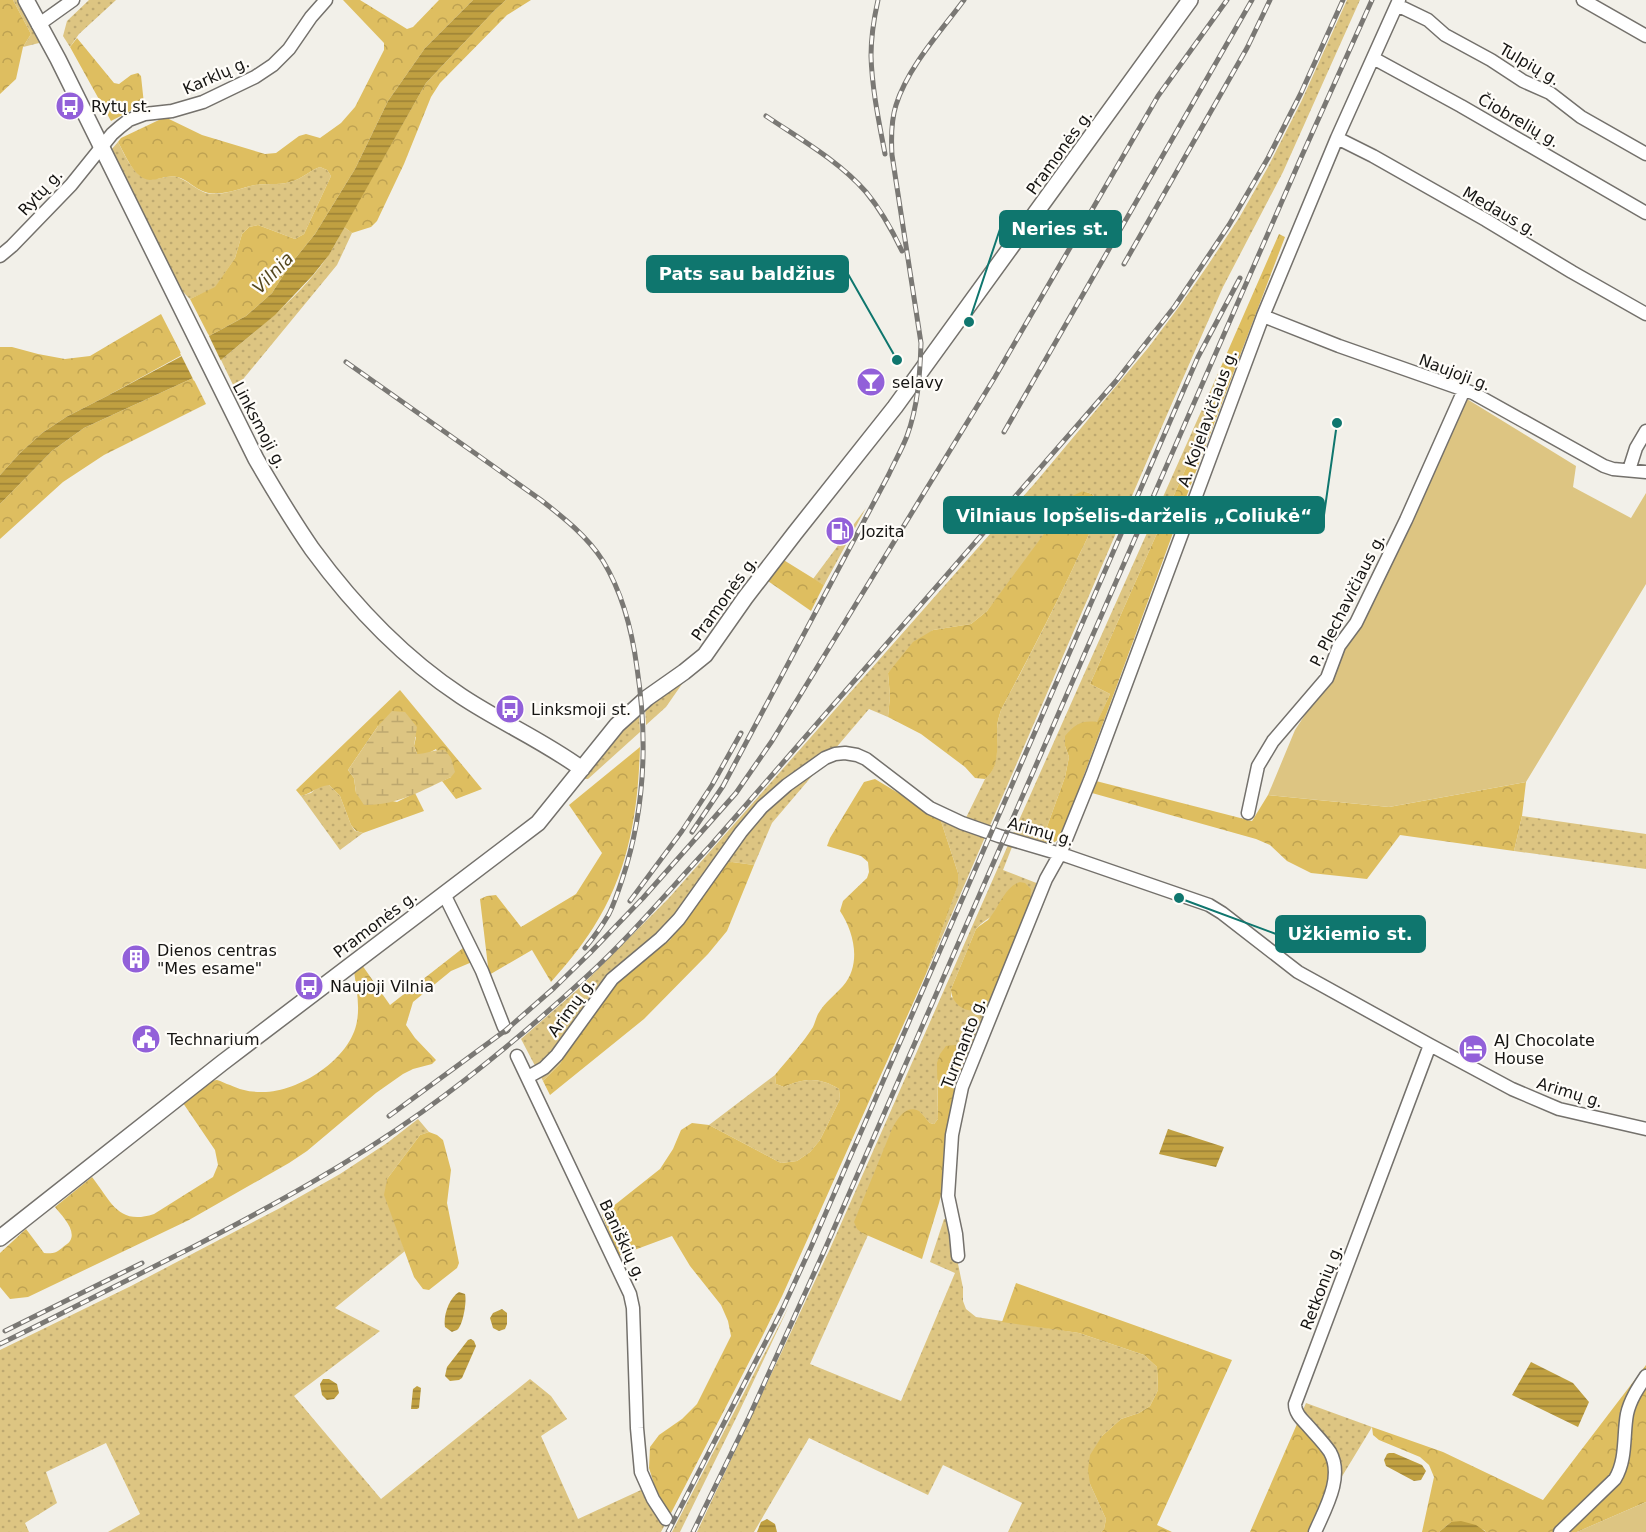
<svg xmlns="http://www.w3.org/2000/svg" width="1646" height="1532" font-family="'DejaVu Sans',sans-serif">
<defs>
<pattern id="grass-dots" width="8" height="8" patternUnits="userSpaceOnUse" patternTransform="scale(1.5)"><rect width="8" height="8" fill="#ddc582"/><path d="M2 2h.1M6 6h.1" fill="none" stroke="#bda86f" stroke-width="1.8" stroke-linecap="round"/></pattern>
<pattern id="forest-crowns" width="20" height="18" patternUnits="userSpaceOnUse" patternTransform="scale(1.5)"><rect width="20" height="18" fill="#debe60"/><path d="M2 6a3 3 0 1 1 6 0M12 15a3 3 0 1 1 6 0" fill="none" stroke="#bea252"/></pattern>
<pattern id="wetland-marsh" width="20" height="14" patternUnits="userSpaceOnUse" patternTransform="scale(1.5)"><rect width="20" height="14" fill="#ddc582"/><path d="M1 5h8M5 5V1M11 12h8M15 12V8" fill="none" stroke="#bda86f"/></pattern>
<pattern id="water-rules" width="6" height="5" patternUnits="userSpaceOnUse" patternTransform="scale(1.5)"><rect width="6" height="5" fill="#c0a041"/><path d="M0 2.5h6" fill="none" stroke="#9b8135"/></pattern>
</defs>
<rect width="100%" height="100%" fill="#f2f0e9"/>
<path fill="url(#grass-dots)" d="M13,0H21L43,42L23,47L31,34Z
M89,0H116L79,34L70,47L63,36L67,21Z
M1347,0H1360L1283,172L1223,287L1166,417L926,974L958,884V873L940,818L961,828L985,779C999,767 997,747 997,729C997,723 999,716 1001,710C1026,663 1051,615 1074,566C1083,546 1096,524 1099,502L1092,494L1083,491L987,611L971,624L933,630L888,673L890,696L888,717L869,709L772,823L754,865L732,862L717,872L679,928L670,940L658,951L569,1051L560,1064L543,1081L521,1039L577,990L668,899L1035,483L1148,348L1181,304L1208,265L1239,218L1268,167L1301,102Z
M118,142C125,155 134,178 150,179C159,180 168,175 177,177C187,180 195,189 206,193C221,197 240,188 255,185C269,183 283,186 296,180C305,176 311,170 320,167L327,170L331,176L304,234L295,239L258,225L249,227L242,234L235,258L215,288L190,299L177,286L110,151Z
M344,227L352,233L337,265L235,389L221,360C259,328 300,297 328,256C334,247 339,237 344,227Z
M1220,369L1225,374L1210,414L1090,684L1110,694L1097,723L1065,746L1069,757L1065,777L1044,835L1045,844L1012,836Z
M866,508L824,585L813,579Z
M682,682V684L666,707L646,725L645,706Z
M639,711L640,732L588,779H585L583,776Z
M320,785H329L340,796L351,825L355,831L363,833L340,850L301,796L311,793Z
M1522,816L1646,834V869L1514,851Z
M1008,845L1012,847L1003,870L1039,884L1030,904C1009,910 991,912 976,929L951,989V997L985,1005L992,997L970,1055L937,1080L938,1119L934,1124L930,1123L920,1112L862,1233L868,1235L810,1364L901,1401L955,1273L930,1262L944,1219H947L949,1220L963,1288V1301L966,1309L976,1317L1079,1333L1144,1355L1157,1367L1158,1390L1150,1406L1139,1413L1121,1419L1102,1436L1090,1484L1106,1519L1104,1529L1101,1532H1008L1022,1503L943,1465L928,1495L809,1438L754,1532H697L829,1251Z
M775,1075L776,1084L784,1087C805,1078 819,1077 839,1089L840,1099L820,1140L810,1152L797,1161L781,1163L709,1125Z
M418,1119L429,1132L420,1135L387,1179L385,1195L405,1251L335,1308L380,1331L294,1396L381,1499L530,1379L551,1396L567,1419L541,1436L578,1519L654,1484L669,1517L661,1532H108L140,1514L106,1443L46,1472L57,1503L25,1523L29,1532H0V1350L131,1286L280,1208L340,1174L387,1143Z
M789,1306L739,1412L680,1532H672Z
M1306,1403L1372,1427L1338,1483L1303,1410Z"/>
<path fill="url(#forest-crowns)" d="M0,0H13L31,34L23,47L16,79L0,94Z
M343,0H360L407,29L413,27L439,0H473L425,48L388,101L355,169L315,234L290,265L272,293L246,316L209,336L190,299L215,287L235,258L242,234L249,227L258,225L295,239L304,234L331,176L327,170L320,167C311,170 305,176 296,180C283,186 269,183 255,185C240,188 221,197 205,192C195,189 187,179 177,177C167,175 159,180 150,180C134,179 125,154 118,142L121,138L161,119H169L202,135L265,154L276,153L299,136L306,134L320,138L341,123L355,107L384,50V43Z
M506,0H531L507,15L440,83L431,97L404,164L377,221L371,227L352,233L344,227L426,83L494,11Z
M77,38L114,83L119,84L131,75L138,73L141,76L144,104L111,121L70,47Z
M1279,234L1285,237L1187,495L1063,832C1059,840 1055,844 1045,844L1044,835L1065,777L1069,757L1065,746V736C1075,724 1082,720 1097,722L1110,694L1090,684L1210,414L1225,375L1220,369Z
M161,314L182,355L107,396L66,417L42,433L20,453L0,475V347H12L38,354L65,359L90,356Z
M193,378L206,404L104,455L63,482L0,539V504L52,451L84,428Z
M1083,491L1092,494L1099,502C1096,524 1083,546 1074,566C1051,615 1026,662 1001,710C999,716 997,723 997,729C997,747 1000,767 985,779L975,778L965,767L921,734L888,717L890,696L888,673L913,642L933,630L971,624L987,611L1072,496Z
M782,559L824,585L811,611L765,579Z
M400,690L482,789L456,799L442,781L451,777L436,749L427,754H417L414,746L416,737L378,726L348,770L354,778L356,793L397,802L415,793L424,811L363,833L356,831L351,825L340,796L329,785C318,786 312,793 301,796L296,790Z
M640,747C638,812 629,872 593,928C581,947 566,965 551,982L532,950L489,975L480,899L487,896L496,895L521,927L576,894L602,853L569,805Z
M875,779L940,818L958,873V885L926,974L783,1294L762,1337L669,1517L654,1484L649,1468L650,1447L659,1435L682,1419L697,1404L731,1336L728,1321L721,1305L690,1266L672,1236L618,1256L602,1215L660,1169L673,1149L681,1130L692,1123L709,1125L781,1163L797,1161L810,1152L820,1140L840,1099L839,1089C819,1077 805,1078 784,1087L776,1084L775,1075C787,1060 803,1043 813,1027C815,1023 816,1018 818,1014C825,1002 835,995 843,986C862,964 854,932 840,911L843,901L867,878L869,872L868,862L861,856L827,846L830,838L864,782Z
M1096,781L1252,821L1268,795L1389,807L1526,782L1522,816L1514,851L1400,835L1367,879L1311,873L1287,861L1270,845L1256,839L1092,793Z
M732,862L754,865L727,931L708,954L644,1019L550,1095L543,1081L560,1064L587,1020L616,984L670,940L717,872L724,864Z
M1020,882L1025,883L1031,889L1030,904L992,997C988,1002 984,1008 977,1010C963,1013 951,1002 951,989L976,929C980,925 984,923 988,920C999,908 1004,887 1020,882Z
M463,948L472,962L451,971L413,1002L406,1025L415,1038L436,1060L432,1064L413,1069L403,1074L376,1093L307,1151L289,1163L189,1220L28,1297L10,1299L0,1287V1253L26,1229L44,1253C52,1254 56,1253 62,1248C65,1245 68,1244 70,1241C77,1230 61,1215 55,1207L92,1177C111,1201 118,1226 154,1214L213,1177L218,1165L215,1150L183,1103C190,1097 208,1080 217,1080C221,1081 226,1084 230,1085C241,1090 249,1092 261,1092C298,1093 351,1059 357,1021C360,1004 356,987 354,971L362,965L390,1005Z
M955,1045L970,1055L949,1121L944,1148L943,1187L939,1203L922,1259L862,1233L857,1229L854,1222L892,1129C897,1119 906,1104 919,1111C923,1114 927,1120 930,1123L934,1124L938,1119L937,1063L940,1054L946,1046Z
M429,1132L437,1135L443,1140L451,1170L447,1203L459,1263L457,1268L429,1290L423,1289L414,1277L384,1195L387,1179L420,1135Z
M1016,1283L1232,1360L1157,1525L1172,1532H1101L1104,1529L1106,1519L1090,1484L1088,1470L1090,1455L1102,1436L1121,1419L1139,1413L1150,1406L1158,1390L1157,1367L1144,1355L1079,1333L1002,1322Z
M1646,1365V1502L1577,1532H1486L1484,1530L1451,1522L1439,1532H1422L1434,1477L1429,1465L1420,1457L1379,1440L1373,1435L1372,1427L1443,1452L1543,1500Z
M1297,1424C1307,1434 1322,1446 1328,1459C1337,1478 1317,1514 1310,1532H1250Z"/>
<path fill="url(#wetland-marsh)" d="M392,711L405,712L417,727L414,746L417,754C428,754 435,749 445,750L451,758L455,772L451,777C423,790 396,806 364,805L356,793L354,778L348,770L378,726Z"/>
<path fill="#ddc582" d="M1467,399L1576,466L1573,487L1631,518L1646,493V584L1526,782L1389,807L1268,795L1295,730L1332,674L1338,658L1360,619Z
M1646,1502V1532H1577L1579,1531Z"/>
<path fill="url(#water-rules)" d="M473,0H506L494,11L426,83L329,255L313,275L275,315L221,360L193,378L84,428L52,451L0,504V475L20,453L42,433L66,417L107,396L182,356L209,336L246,316L272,293L290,265L315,234L355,169L388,101L425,48Z
M1168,1129L1224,1147L1216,1167L1159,1154Z
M459,1292L465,1294C467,1301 463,1326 457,1330C455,1331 453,1331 452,1332L445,1327C443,1316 449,1298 459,1292Z
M502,1309L507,1313V1324L505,1329L499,1331L493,1328L490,1318L493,1313Z
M471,1339L474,1341L476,1346L462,1378L459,1380L450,1381L445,1376L447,1367L468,1340Z
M1531,1362L1573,1383L1589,1402L1578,1427L1512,1395Z
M323,1379H329L337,1384L339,1393L334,1399L327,1400L322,1395L320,1384Z
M417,1386L421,1388L419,1408L417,1409H411L413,1389Z
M1389,1453H1394L1422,1465L1426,1471L1421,1480L1414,1481L1386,1466L1384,1460L1387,1454Z
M767,1519L775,1524L777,1532H757L761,1522Z
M1461,1521L1476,1525L1486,1532H1439L1451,1522Z"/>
<path fill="#f2f0e9" d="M208,334L222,363L194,381L180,353Z"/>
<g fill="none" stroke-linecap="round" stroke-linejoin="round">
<g stroke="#74716c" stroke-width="15">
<path id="minor" d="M1583,0L1646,36
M1397,5L1428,20L1445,35L1491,60L1523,81L1550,93L1581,117L1646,154
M38,25L73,0
M1373,58L1461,106L1646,213
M1337,138L1373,156L1486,220L1572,272L1646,314
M0,256L12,246L71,185L112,134L120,127L129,120L145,114L172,111L203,102L255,77L273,65L289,49L311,17L326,0
M1263,316L1339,346L1473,393L1604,466L1613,469L1646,472
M1629,470L1636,448L1646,431
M1248,813L1258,766L1273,741L1327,678L1339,646L1356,623L1406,520L1464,390
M444,894L482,971L504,1027
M517,1056L630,1294L633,1308L637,1428L641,1472L653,1499L666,1519
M528,1077L544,1068L557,1055L612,979L661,938L679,919L741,832L762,807L787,785L825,758L835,754L845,753L857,755L866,759L930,808L962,823L999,836L1067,856L1209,905L1222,913L1298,972L1430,1045L1512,1089L1559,1109L1646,1129
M958,1256L956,1234L948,1196L952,1135L962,1087L1046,879L1060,854L1092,775L1263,316L1337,138L1399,0
M1315,1532C1325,1509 1344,1477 1330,1452C1324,1443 1316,1435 1309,1427C1303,1420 1295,1414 1295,1404L1430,1045
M1560,1532L1615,1479C1627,1459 1623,1435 1627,1414C1630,1400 1638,1388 1646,1376"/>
</g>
<g stroke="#74716c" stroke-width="18">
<path id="major" d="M26,0L58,59L256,459C274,490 292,520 312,549C353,605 402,657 461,696C500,722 544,741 582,769
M0,1238L222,1063L538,823L617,725L647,698L684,672L705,655L745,598L795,533L895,407L1190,0"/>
</g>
<use href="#minor" stroke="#fff" stroke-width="12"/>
<use href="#major" stroke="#fff" stroke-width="15"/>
<g stroke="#7a7874" stroke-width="5">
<path id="rail" d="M878,0C874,18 871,37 871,56C872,89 879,122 885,154
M766,116C800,139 839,161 866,192C881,210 892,230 902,251
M1124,264L1247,48L1270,0
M346,362L541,500C564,518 587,536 603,561C623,594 632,630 637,668C648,740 645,811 622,880C618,892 614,904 609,914C602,926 594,937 585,948
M1004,432L1252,0
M692,832L723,786L889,474C895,461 902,449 907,436C918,406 920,375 921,343L892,155C891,138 891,121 896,105C908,67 941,31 964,0
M630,901L682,831L712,785L741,733
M389,1116L506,1030L554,988L590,953L643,898L736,793L772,741L995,377L1158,96L1227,0
M5,1331L142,1263
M0,1344C64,1313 127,1280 191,1248C270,1207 349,1164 422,1112C479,1071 534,1025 586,977C631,936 670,889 711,845L1116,381L1175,306L1229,225L1268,158L1301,93L1343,0
M668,1532L783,1308L811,1247L1198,357L1240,278
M693,1532L749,1417L825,1249L1300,160L1372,0"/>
</g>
<use href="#rail" stroke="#fffdf9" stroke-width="3" stroke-dasharray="9" stroke-linecap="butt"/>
</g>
<defs>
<g id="bus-disc" transform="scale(1.5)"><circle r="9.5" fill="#9260d9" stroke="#fffdf9"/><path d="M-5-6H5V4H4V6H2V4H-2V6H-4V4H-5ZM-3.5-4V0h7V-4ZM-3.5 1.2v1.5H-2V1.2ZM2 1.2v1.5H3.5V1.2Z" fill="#fff"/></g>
<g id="bar-disc" transform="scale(1.5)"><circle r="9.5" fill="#9260d9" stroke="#fffdf9"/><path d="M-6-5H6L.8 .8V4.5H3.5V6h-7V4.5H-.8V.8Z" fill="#fff"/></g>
<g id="fuel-disc" transform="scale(1.5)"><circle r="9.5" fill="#9260d9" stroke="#fffdf9"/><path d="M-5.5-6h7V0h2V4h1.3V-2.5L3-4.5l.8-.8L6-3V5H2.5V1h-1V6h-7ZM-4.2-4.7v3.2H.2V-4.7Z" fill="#fff"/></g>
<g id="building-disc" transform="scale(1.5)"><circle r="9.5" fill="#9260d9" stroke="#fffdf9"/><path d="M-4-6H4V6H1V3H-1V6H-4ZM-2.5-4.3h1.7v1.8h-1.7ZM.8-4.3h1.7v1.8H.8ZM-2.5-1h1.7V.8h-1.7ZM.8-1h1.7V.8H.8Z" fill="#fff"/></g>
<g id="civic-disc" transform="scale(1.5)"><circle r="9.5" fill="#9260d9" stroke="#fffdf9"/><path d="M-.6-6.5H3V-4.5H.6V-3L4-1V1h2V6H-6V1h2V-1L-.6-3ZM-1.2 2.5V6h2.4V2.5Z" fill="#fff"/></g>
<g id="hotel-disc" transform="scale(1.5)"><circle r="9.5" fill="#9260d9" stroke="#fffdf9"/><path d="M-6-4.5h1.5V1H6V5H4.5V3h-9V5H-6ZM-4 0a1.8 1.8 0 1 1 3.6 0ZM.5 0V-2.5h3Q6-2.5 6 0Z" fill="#fff"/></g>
</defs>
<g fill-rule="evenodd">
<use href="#bus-disc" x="70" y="106"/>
<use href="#bar-disc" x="871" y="382"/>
<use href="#fuel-disc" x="840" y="531"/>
<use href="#bus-disc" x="510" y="709"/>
<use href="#building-disc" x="136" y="959"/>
<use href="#bus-disc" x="309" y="986"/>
<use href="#civic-disc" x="146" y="1039"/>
<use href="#hotel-disc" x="1473" y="1049"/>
</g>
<g text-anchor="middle" stroke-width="4.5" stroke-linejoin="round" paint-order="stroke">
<g font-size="16" fill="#151412" stroke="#fffdf9">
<text transform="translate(1530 64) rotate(30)" y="6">Tulpių g.</text>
<text transform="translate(216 75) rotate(-24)" y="6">Karklų g.</text>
<text transform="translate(1519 120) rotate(30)" y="6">Čiobrelių g.</text>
<text transform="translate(1059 152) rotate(-54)" y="6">Pramonės g.</text>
<text transform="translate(40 192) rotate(-47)" y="6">Rytų g.</text>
<text transform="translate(1500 211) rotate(30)" y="6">Medaus g.</text>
<text transform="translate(1455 372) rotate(21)" y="6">Naujoji g.</text>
<text transform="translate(1207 418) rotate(-70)" y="6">A. Kojelavičiaus g.</text>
<text transform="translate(260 425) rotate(62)" y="6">Linksmoji g.</text>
<text transform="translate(724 598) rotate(-54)" y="6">Pramonės g.</text>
<text transform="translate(1347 600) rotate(-63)" y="6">P. Plechavičiaus g.</text>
<text transform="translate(1041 831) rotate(16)" y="6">Arimų g.</text>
<text transform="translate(375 924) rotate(-37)" y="6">Pramonės g.</text>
<text transform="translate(571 1007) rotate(-54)" y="6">Arimų g.</text>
<text transform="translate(963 1043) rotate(-69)" y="6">Turmanto g.</text>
<text transform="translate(1570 1092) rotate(17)" y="6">Arimų g.</text>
<text transform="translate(623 1240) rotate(65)" y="6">Baniškių g.</text>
<text transform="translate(1321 1287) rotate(-69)" y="6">Retkonių g.</text>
</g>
<g font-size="16" fill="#151412" stroke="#fffdf9" text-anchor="start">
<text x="91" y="112">Rytų st.</text>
<text x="892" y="388">selavy</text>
<text x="861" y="537">Jozita</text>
<text x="531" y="715">Linksmoji st.</text>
<text x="157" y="956">Dienos centras<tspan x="157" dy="18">"Mes esame"</tspan></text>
<text x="330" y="992">Naujoji Vilnia</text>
<text x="167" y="1045">Technarium</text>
<text x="1494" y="1046">AJ Chocolate<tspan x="1494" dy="18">House</tspan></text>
</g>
<g font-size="18" font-style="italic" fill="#54471f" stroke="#fffdf9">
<text transform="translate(273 273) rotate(-46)" y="6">Vilnia</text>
</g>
</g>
<path fill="none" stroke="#0f766e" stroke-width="2" d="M969 322L1000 229M897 360L848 274M1337 423L1324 515M1179 898L1276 934"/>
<g fill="#0f766e" stroke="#fffdf9" stroke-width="2">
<circle cx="969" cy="322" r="6"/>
<circle cx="897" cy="360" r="6"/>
<circle cx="1337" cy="423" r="6"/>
<circle cx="1179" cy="898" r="6"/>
</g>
<g fill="#0f766e" stroke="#0f766e" stroke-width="2">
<rect x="1000" y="211" width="121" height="36" rx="6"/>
<rect x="647" y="256" width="201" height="36" rx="6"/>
<rect x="944" y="497" width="380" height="36" rx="6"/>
<rect x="1276" y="916" width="149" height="36" rx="6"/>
</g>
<g font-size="18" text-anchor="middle" font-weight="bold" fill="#fff">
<text x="1060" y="235">Neries st.</text>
<text x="747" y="280">Pats sau baldžius</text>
<text x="1134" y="522">Vilniaus lopšelis-darželis „Coliukė“</text>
<text x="1350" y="940">Užkiemio st.</text>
</g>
</svg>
